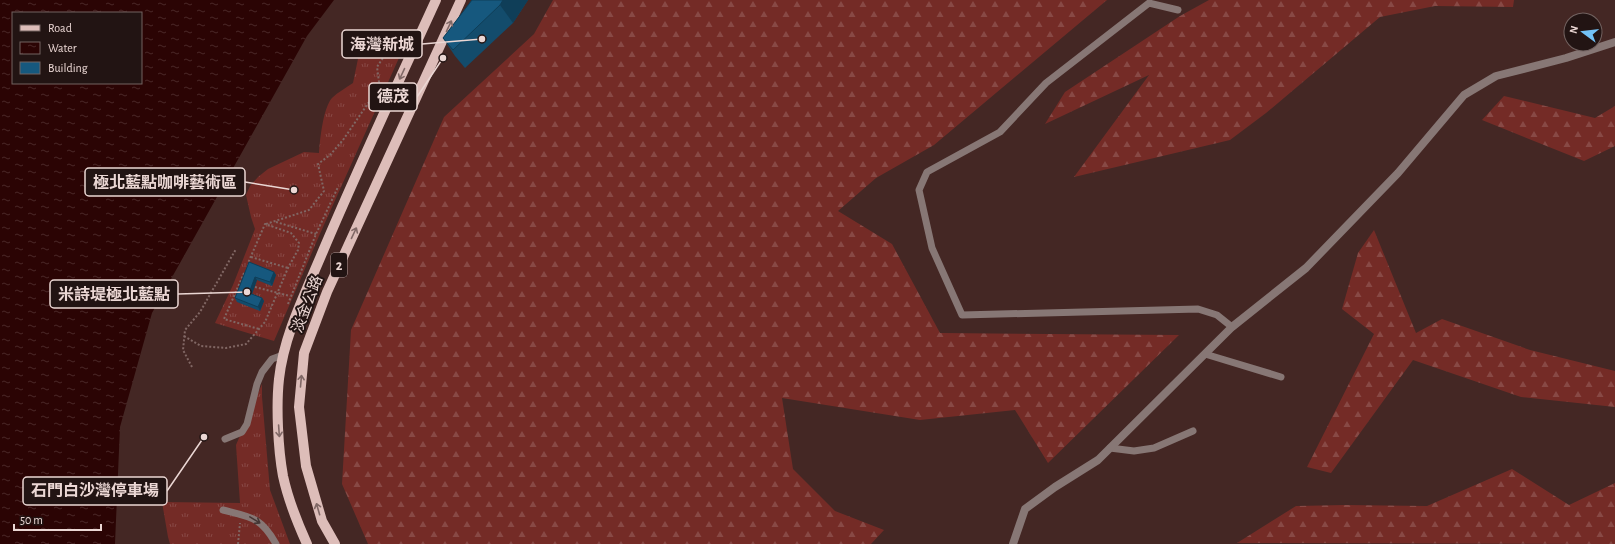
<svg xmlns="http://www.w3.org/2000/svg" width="1615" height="544" font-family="'Alegreya Sans','Noto Sans TC',sans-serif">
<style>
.grass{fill:url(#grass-tufts)}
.forest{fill:url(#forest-firs)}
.water{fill:url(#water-ripples);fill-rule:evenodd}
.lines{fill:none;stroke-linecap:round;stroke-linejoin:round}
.path{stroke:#816764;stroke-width:2;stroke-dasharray:2 2;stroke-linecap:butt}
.service{stroke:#877775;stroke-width:7}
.minor{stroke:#877775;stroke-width:8}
.primary{stroke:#ddbdb9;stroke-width:10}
.wall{fill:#134c6c}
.shaded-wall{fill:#0f3e58}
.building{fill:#16587e;stroke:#0f3e58}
.oneway{stroke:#806866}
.oneway2{stroke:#453735}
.labels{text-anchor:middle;stroke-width:4;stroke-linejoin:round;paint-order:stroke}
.shield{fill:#221413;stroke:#af9c9a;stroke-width:1}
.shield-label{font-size:14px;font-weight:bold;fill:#ebd7d4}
.street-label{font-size:15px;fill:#ebd7d4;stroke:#221413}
.leader{fill:none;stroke:#ebd7d4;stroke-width:1.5}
.callout-dot{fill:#ebd7d4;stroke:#221413;stroke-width:1.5}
.callout{fill:#221413;stroke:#ebd7d4;stroke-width:1.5}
.callout-label{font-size:16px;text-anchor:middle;font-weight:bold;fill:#ebd7d4}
</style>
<defs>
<pattern id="grass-tufts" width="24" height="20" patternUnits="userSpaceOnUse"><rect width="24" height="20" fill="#742b26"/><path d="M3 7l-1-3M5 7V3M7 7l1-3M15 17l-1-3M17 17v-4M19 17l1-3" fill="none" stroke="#884945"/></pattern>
<pattern id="forest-firs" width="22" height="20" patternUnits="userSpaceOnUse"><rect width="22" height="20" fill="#742b26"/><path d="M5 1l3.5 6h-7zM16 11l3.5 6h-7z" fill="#884945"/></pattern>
<pattern id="water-ripples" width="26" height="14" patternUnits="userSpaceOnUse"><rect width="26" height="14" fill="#2b0404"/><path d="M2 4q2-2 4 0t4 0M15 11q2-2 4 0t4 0" fill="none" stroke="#4a2828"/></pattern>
</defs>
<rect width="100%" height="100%" fill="#442724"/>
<!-- grass -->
<g class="grass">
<path d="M395,38L407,40L319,236L274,341L215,323L233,285L255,229L251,217L246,195L250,186L258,177L268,169L304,152L319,153C320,140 323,108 332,98C338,92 346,88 353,83L359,54Z"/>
<path d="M262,384V397L270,490L290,544H170L168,537L162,502L240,503L236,445Z"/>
</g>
<!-- forest -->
<g class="forest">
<path d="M553,0H1107L934,145L876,178L838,211L892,244L940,333L1179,335L1048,463L1015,410L920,420L782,398L793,469L835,511L884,530L871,544H368L342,484L351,330L444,117L534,34Z"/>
<path d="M1209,0H1514L1513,7L1435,6L1380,17L1266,113L1230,140L1074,177L1149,75L1045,124L1065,92L1180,16Z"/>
<path d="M1504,96L1595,118L1615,106V146L1584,161L1482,120Z"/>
<path d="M1374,230L1416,333L1442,319L1530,350L1615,371V407L1521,397L1413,360L1331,473L1307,467L1374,334L1342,309L1358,253Z"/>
<path d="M1512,469L1569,505L1615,483V544L1237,543L1296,506L1345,505L1427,506Z"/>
</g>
<!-- water -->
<path class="water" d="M0,0H334L307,36L152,313L120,427L115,544H0ZM13,13H141V83H13Z"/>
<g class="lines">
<!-- path -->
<g class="path">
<path d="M276,222L316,234"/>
<path d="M266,224L309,210L324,191L318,164L330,155L343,140L369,102L379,82L377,67L390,47L409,33"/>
<path d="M251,257L288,268"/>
<path d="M244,273L224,319L259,329"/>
<path d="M255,287L290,296"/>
<path d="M288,304L316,234L338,187"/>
<path d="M184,336L201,346L226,348L246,344L265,322L288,268L298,250L299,243L291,233L265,224L248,263"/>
<path d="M192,367L183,350L185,330L200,312L236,249"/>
<path d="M238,544L240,523"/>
</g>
<!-- service -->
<g class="service">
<path d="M1178,10L1149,3L1046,83L1000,132L927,172L919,190L932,248L962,315L1198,309L1217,315L1232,327"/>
<path d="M1205,354L1281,377"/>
<path d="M225,439L242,432L247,424L257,384L262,372L272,359L283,355"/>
<path d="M1110,448L1134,451L1154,448L1193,431"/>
<path d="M223,510C251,517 261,517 276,544"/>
</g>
<!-- minor -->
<path class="minor" d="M1013,544L1025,509L1055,487L1098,460L1232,327L1306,268L1398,173L1464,95L1496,76L1566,58L1615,42"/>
<!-- primary -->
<g class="primary">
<path d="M307,544C297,522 288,499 283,476C278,449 276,406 279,379C284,334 306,292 323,251C359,166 398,83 436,0"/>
<path d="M335,544L322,521L306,466L299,407L304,353L327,292L461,0"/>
</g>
</g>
<!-- wall -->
<g class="wall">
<path d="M472,0H528L513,23L465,68L455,56L443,38Z"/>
<path d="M249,262L274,272L276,275L272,286L257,280L252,294L262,298L264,301L260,311L237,302L235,298Z"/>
</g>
<!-- shaded-wall -->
<g class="shaded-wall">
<path d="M503,0H528L513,23L500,5Z"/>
<path d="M274,272L276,275L272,286L270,282Z"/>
<path d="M255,277L257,280L251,297L249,293Z"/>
<path d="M262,298L264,301L260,311L258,307Z"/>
</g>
<!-- building -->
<g class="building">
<path d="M472,0H503L500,5L453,50L443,38Z"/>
<path d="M249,262L274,272L270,282L255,277L249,293L262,298L258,307L235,298Z"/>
</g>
<!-- one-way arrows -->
<defs><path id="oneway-shaft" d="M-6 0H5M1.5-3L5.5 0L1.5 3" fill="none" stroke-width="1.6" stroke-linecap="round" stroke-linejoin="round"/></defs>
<g class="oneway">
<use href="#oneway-shaft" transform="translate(449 26) rotate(-65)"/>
<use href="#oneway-shaft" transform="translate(402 74) rotate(115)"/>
<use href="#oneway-shaft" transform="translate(354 233) rotate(-65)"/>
<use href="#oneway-shaft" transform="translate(301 381) rotate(-85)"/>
<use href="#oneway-shaft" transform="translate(279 431) rotate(86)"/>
<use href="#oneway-shaft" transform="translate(318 509) rotate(-106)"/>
</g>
<use class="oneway2" href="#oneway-shaft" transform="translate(255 520) rotate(31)"/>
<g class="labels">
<!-- shield labels -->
<rect class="shield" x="331" y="253" width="16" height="24" rx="3"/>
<g class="shield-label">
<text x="339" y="270">2</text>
</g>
<!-- street labels -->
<g class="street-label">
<text transform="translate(307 304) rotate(-69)" y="5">淡金公路</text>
</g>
</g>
<!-- callouts -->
<path class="leader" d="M482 39L422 44M443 58L417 97M294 190L245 182M247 292L178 294M204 437L167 491"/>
<g class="callout-dot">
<circle cx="482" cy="39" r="4"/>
<circle cx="443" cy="58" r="4"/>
<circle cx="294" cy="190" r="4"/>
<circle cx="247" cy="292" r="4"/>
<circle cx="204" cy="437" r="4"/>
</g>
<g class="callout">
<rect x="342" y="30" width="80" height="28" rx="4"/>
<rect x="369" y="83" width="48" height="28" rx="4"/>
<rect x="85" y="168" width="160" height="28" rx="4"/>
<rect x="50" y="280" width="128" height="28" rx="4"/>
<rect x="23" y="477" width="144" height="28" rx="4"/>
</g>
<g class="callout-label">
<text x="382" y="50">海灣新城</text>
<text x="393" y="102">德茂</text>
<text x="165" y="188">極北藍點咖啡藝術區</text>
<text x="114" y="300">米詩堤極北藍點</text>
<text x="95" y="496">石門白沙灣停車場</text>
</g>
<!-- legend -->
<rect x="12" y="12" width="130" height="72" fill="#221413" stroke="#726260"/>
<rect x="20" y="25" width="20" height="6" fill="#ddbdb9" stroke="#726260"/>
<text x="48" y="32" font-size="12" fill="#ebd7d4">Road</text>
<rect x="20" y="42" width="20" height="12" fill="url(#water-ripples)" stroke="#726260"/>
<text x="48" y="52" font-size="12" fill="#ebd7d4">Water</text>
<rect x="20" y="62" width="20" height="12" fill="#16587e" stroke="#726260"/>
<text x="48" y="72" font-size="12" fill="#ebd7d4">Building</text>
<!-- north arrow -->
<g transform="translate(1583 32) rotate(285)"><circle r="19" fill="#221413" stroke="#726260"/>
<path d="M0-3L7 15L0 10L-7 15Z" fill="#72c1f5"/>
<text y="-6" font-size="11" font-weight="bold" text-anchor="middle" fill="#ebd7d4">N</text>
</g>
<!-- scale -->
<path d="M14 524v6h87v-6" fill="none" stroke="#ebd7d4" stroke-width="2"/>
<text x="20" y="524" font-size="12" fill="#ebd7d4" stroke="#221413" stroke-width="3" paint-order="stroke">50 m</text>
</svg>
